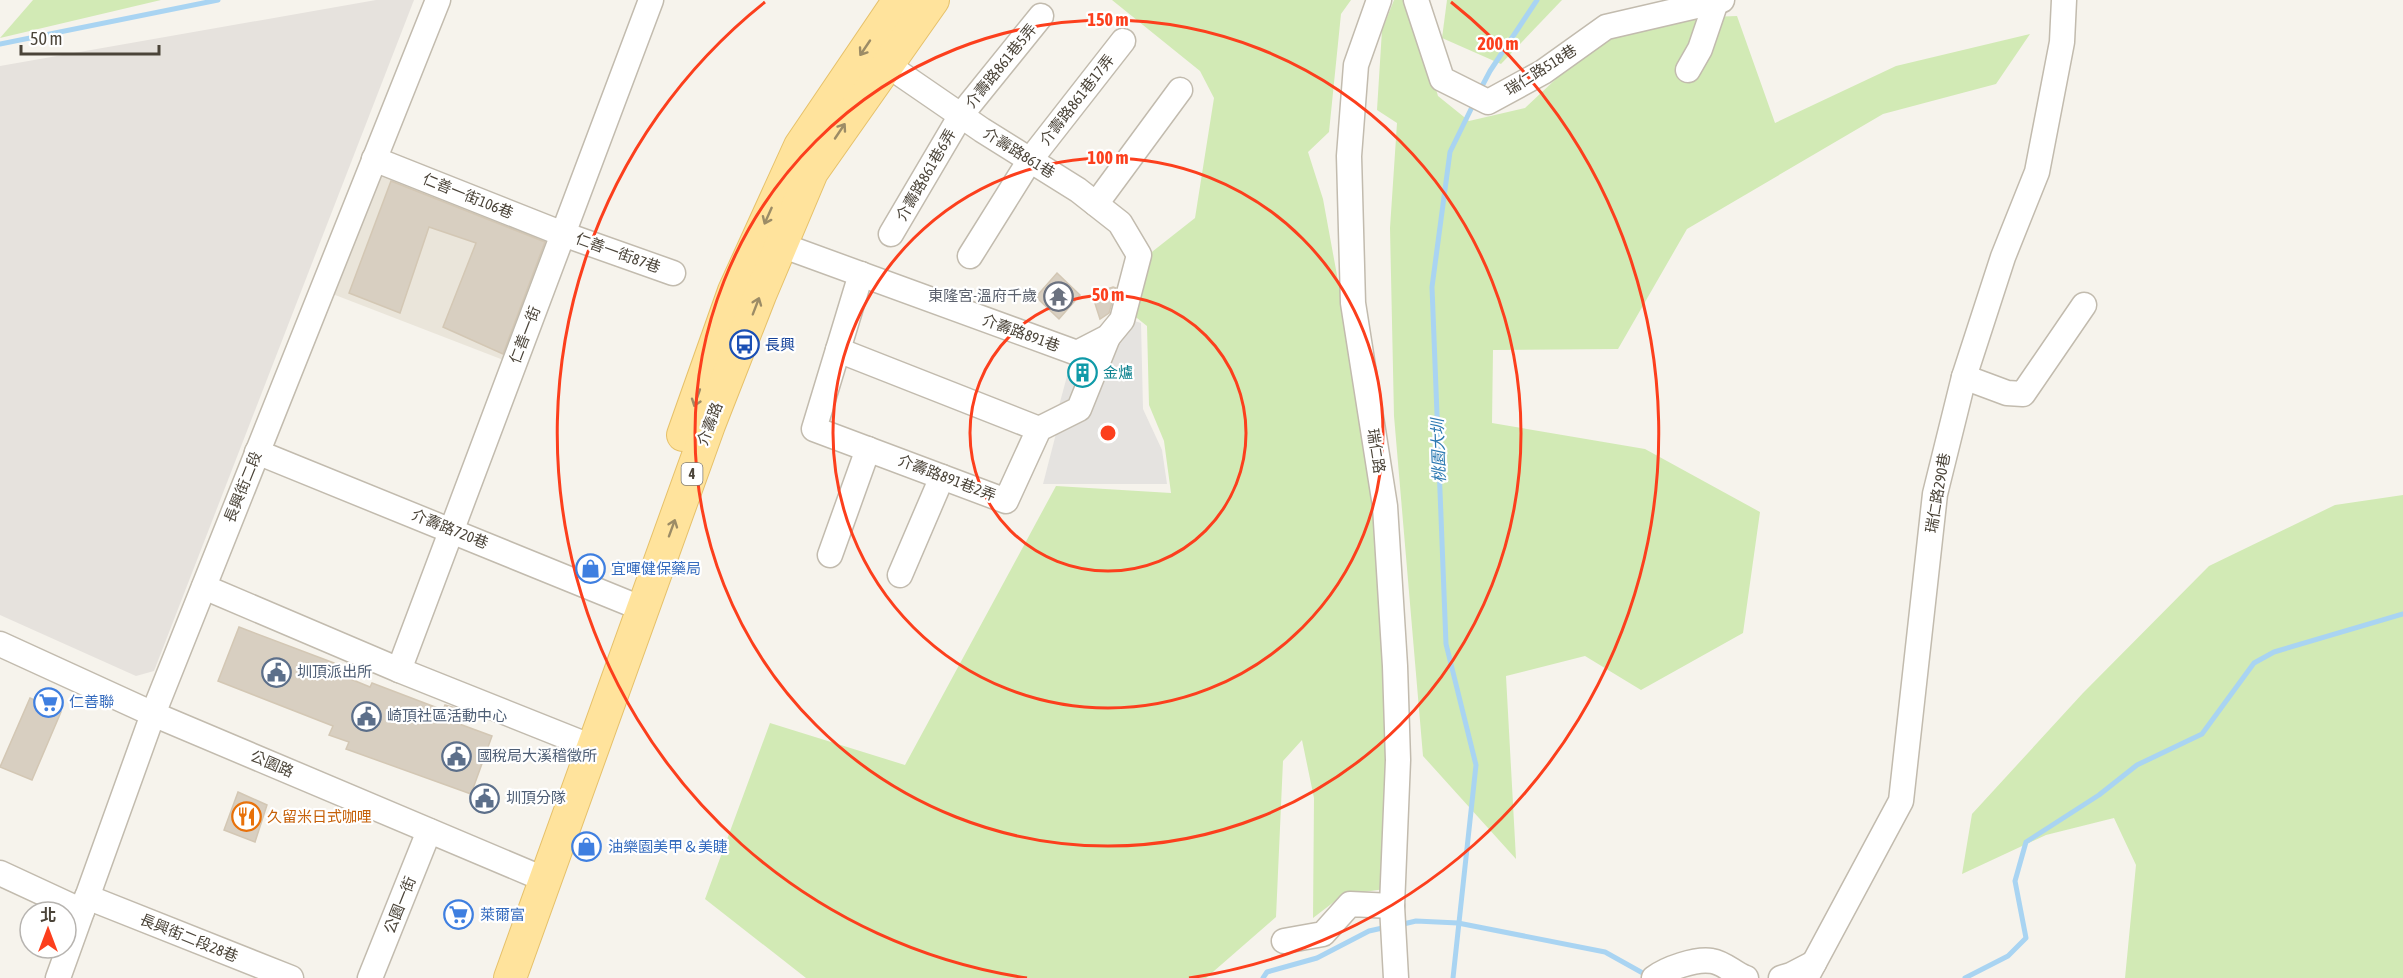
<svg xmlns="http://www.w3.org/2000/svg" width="2403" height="978" font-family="'Asap Condensed','Noto Sans TC',sans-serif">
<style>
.residential{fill:#eae5da}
.industrial{fill:#e6e2dd}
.green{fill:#d2eab5}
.parking{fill:#e5e3e0}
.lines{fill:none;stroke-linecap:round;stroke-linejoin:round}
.stream{stroke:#a9d4f2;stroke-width:5}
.building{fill:#d8cfc1;stroke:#d3c7b4;stroke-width:1.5}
.minor-casing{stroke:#c2bbae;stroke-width:27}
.major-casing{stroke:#e6c16a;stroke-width:34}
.minor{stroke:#fff;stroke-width:24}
.major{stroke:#ffe39c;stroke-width:32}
.oneway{stroke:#9c8c66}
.ring{fill:none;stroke:#fc3f1d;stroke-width:3}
.labels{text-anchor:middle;stroke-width:4.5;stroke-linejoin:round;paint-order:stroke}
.shield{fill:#fff;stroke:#817c74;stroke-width:1.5}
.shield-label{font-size:14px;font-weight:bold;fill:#4b4439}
.street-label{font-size:15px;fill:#4b4439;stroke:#fff}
.worship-label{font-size:15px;fill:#5b616d;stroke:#fff;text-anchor:end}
.transit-label{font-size:15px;fill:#164399;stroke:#fff;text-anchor:start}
.culture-label{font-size:15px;fill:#0d838f;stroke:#fff;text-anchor:start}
.shop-label{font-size:15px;fill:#366cbe;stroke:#fff;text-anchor:start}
.service-label{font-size:15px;fill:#4e5e75;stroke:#fff;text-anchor:start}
.food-label{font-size:15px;fill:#c56008;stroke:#fff;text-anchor:start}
.water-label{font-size:16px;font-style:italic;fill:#2e7ab2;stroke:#fff}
.centre{fill:#fc3f1d;stroke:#fff;stroke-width:3}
.ring-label{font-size:18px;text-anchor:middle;font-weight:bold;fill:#fc3f1d;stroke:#fff;stroke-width:4.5;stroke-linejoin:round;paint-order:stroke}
</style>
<rect width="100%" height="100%" fill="#f6f3ec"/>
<!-- residential -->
<path class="residential" d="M378,169L552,238L506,361L330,293Z"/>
<!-- industrial -->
<path class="industrial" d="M376,0H414L154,671L136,676L0,615V66Z"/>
<!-- green -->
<g class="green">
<path d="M33,0H161L0,38Z"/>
<path d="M1112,0H1351L1341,14L1329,132L1308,152L1323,199L1352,357L1383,573L1386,776L1385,889L1343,895L1313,918L1314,798L1302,740L1283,761L1276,917L1206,978H806L705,899L770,723L905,765L1056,486L1171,493L1164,441L1149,405L1147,326L1132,314L1148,255L1195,218L1214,98L1200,71Z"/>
<path d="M1394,0H1410L1438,96L1469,121L1525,108L1591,46L1658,19L1737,16L1775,123L1896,66L2030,34L1996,84L1883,114L1687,229L1618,349L1493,350L1492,423L1645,449L1760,512L1743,633L1641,690L1585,656L1506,676L1516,859L1423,756L1394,416L1390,228L1397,123L1377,110L1382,30Z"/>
<path d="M1447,0H1562L1501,64L1442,38Z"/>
<path d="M2403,495V978H2125L2136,865L2114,818L2046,835L1962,874L1972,814L2083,693L2209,566L2335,505Z"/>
</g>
<!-- parking -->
<path class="parking" d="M1125,318L1141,323L1143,409L1162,450L1167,484H1043L1059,422L1056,417L1077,339H1110Z"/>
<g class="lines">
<!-- stream -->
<g class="stream">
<path d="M0,44L218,0"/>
<path d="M1480,90L1490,71L1537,0"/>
<path d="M1399,925L1416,921L1458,923L1605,952L1648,976"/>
<path d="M1263,978L1267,972L1317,958L1369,931L1387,927"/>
<path d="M1453,978L1476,765L1446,644L1432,287L1450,152L1475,101"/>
<path d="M1965,978L2008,956L2026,938L2015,881L2026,842L2099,795L2137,765L2202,734L2254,663L2274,652L2403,614"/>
</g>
</g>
<!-- building -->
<g class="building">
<path d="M391,181L545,242L503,354L443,327L476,243L429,227L400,313L349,293Z"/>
<path d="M1057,273L1080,295L1059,319L1036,297Z"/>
<path d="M1113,287L1116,288L1109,313L1100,319L1092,294Z"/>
<path d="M239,627L334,663L331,671L370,687L372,683L443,710L445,705L459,709L454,722L492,736L471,794L346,749L349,742L329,735L333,726L218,681Z"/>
<path d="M30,698L61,712L32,780L0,767Z"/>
<path d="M238,792L267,805L255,842L224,830Z"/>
</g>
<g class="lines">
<defs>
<g id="minor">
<path d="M1379,0L1356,65L1349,156L1353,303L1385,506L1395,666L1398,760L1392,906L1396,978"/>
<path d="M1416,0L1442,79L1488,102L1543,72L1606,27L1722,0"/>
<path d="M1688,70L1700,49L1716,2"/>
<path d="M374,159L563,234L673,273"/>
<path d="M1096,204L1180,90"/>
<path d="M891,234L961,115L1041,16"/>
<path d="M781,245L1077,353L1108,337L1122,320L1139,255L1120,223L1078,190L982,130L886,64"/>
<path d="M970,256L1030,160L1123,41"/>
<path d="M861,274L814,429L1006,501L1039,429L1079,409L1108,337"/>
<path d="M838,350L1039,429"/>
<path d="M1964,377L2007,393L2023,394L2084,305"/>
<path d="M257,452L643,609"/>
<path d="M830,555L868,449"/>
<path d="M900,575L942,477"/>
<path d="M204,587L399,670L592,747"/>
<path d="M0,644L153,714L546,880"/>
<path d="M399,670L651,0"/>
<path d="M0,873L82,911"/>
<path d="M87,897L291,978"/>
<path d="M1284,941L1323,934L1350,904L1392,906"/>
<path d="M58,978L153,714L438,0"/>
<path d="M370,978L429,831"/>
<path d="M1654,978C1666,969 1696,958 1712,961C1725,963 1734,974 1746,978"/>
<path d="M1781,978L1791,975L1814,963"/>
<path d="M1806,978L1901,801L1935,494L1964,377L2003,257L2037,172L2062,42L2064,0"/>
</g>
<g id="major">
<path d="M683,435L734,291L800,146L899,0"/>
<path d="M510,978L709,425L760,295L812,172L933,0"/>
</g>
</defs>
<!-- minor casing -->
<use href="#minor" class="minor-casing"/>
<!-- major casing -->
<use href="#major" class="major-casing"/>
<!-- minor -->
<use href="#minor" class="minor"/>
<!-- major -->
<use href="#major" class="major"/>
</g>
<!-- one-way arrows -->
<defs><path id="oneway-shaft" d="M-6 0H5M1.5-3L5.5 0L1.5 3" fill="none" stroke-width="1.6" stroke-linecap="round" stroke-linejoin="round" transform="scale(1.5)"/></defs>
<g class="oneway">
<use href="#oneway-shaft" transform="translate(865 48) rotate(124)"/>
<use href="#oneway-shaft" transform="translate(840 131) rotate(-56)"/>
<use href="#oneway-shaft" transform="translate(768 216) rotate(114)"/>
<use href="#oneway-shaft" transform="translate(756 306) rotate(-69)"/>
<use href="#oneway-shaft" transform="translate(697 398) rotate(109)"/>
<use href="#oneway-shaft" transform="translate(672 528) rotate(-70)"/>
</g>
<!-- distance rings -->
<g class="ring">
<circle cx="1108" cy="433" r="138"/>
<circle cx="1108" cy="433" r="275"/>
<circle cx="1108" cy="433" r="413"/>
<path d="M1027 978A551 551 0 0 1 765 2M1451 2A551 551 0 0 1 1189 978"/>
</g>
<!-- icons -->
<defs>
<symbol id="temple-ring" viewBox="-11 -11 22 22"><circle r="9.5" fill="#fff" stroke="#6b7280" stroke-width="1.5"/><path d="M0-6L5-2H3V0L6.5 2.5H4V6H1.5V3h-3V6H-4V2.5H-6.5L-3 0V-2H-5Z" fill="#6b7280"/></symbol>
<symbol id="bus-ring" viewBox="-11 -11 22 22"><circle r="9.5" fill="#fff" stroke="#1a4fb4" stroke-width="1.5"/><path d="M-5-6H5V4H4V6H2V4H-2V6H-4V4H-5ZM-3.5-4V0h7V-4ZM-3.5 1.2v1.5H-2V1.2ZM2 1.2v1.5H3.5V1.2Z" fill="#1a4fb4"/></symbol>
<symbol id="building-ring" viewBox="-11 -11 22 22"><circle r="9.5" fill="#fff" stroke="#0f9aa8" stroke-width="1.5"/><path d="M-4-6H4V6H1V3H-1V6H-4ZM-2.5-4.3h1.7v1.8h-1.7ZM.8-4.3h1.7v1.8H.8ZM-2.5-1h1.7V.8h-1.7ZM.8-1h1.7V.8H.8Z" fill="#0f9aa8"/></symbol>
<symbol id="shop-ring" viewBox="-11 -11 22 22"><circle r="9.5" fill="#fff" stroke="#3f7fe0" stroke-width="1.5"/><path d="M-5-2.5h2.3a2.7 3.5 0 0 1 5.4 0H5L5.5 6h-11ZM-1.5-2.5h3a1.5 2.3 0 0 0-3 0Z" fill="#3f7fe0"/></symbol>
<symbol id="civic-ring" viewBox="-11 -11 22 22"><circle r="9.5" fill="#fff" stroke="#5c6f8a" stroke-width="1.5"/><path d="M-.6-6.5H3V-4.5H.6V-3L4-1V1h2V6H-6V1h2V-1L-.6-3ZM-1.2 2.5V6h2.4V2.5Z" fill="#5c6f8a"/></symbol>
<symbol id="supermarket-ring" viewBox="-11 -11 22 22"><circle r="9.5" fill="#fff" stroke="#3f7fe0" stroke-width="1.5"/><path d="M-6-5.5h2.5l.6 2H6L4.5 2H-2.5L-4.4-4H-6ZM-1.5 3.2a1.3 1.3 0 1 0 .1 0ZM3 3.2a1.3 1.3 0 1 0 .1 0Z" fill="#3f7fe0"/></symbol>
<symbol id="restaurant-ring" viewBox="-11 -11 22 22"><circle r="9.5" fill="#fff" stroke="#e8710a" stroke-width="1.5"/><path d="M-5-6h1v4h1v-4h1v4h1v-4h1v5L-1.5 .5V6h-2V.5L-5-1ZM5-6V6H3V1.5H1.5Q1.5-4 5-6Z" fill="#e8710a"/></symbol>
</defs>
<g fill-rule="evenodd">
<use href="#temple-ring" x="1042" y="280" width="33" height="33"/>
<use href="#bus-ring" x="728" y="328" width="33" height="33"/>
<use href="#building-ring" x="1066" y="356" width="33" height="33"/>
<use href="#shop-ring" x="574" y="552" width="33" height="33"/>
<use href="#civic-ring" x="260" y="656" width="33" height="33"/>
<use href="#supermarket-ring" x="32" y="686" width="33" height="33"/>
<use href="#civic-ring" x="350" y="700" width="33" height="33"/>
<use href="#civic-ring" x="440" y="740" width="33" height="33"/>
<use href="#civic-ring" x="468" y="782" width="33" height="33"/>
<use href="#restaurant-ring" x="230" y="800" width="33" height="33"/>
<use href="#shop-ring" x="570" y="830" width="33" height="33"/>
<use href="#supermarket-ring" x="442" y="898" width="33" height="33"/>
</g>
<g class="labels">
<!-- shield labels -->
<rect class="shield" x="681.5" y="463" width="21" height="22" rx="4.5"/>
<g class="shield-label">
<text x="692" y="479">4</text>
</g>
<!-- street labels -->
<g class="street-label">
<text transform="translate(1001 66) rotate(-51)" y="5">介壽路861巷5弄</text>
<text transform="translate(1541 70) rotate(-32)" y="5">瑞仁路518巷</text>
<text transform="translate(1077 100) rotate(-52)" y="5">介壽路861巷17弄</text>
<text transform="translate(1019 153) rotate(32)" y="5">介壽路861巷</text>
<text transform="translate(926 175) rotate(-60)" y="5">介壽路861巷6弄</text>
<text transform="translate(468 196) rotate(22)" y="5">仁善一街106巷</text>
<text transform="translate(618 253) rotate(20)" y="5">仁善一街87巷</text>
<text transform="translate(1021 333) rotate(20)" y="5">介壽路891巷</text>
<text transform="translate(525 335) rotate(-69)" y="5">仁善一街</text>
<text transform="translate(710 424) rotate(-69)" y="5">介壽路</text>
<text transform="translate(1376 451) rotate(81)" y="5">瑞仁路</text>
<text transform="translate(947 478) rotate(21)" y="5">介壽路891巷2弄</text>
<text transform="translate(243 487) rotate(-68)" y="5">長興街二段</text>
<text transform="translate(1938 493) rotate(-80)" y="5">瑞仁路290巷</text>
<text transform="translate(450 529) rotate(22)" y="5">介壽路720巷</text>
<text transform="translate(272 764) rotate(23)" y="5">公園路</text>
<text transform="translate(400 905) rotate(-68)" y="5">公園一街</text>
<text transform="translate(189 938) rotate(22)" y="5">長興街二段28巷</text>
</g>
<!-- worship labels -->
<g class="worship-label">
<text x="1037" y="301">東隆宮-溫府千歲</text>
</g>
<!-- transit labels -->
<g class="transit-label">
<text x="765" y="350">長興</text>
</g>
<!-- culture labels -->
<g class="culture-label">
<text x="1103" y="378">金爐</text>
</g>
<!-- shop labels -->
<g class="shop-label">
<text x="611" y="574">宜暉健保藥局</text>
<text x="69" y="707">仁善聯</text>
<text x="608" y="852">油樂園美甲＆美睫</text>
<text x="480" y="920">萊爾富</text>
</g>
<!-- service labels -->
<g class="service-label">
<text x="297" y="677">圳頂派出所</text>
<text x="387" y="721">崎頂社區活動中心</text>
<text x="477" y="761">國稅局大溪稽徵所</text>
<text x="506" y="803">圳頂分隊</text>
</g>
<!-- food labels -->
<g class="food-label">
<text x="267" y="822">久留米日式咖哩</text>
</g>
<!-- water labels -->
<g class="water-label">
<text transform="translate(1438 451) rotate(-92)" y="6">桃園大圳</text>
</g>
</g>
<circle cx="1108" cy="433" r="9" class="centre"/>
<g class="ring-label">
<text x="1108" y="26">150 m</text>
<text x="1498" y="50">200 m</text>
<text x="1108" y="164">100 m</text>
<text x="1108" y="301">50 m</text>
</g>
<!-- north arrow -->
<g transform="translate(48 930)"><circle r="28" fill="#ffffff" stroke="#b7b4b0" stroke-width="1.5"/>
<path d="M0-4.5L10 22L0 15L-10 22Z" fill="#fc3f1d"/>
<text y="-9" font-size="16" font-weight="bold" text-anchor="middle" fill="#4b4439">北</text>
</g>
<!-- scale -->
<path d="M21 45v9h138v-9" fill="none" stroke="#4b4439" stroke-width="3"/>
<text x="30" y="45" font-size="18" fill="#4b4439" stroke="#ffffff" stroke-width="4.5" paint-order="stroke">50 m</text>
</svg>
